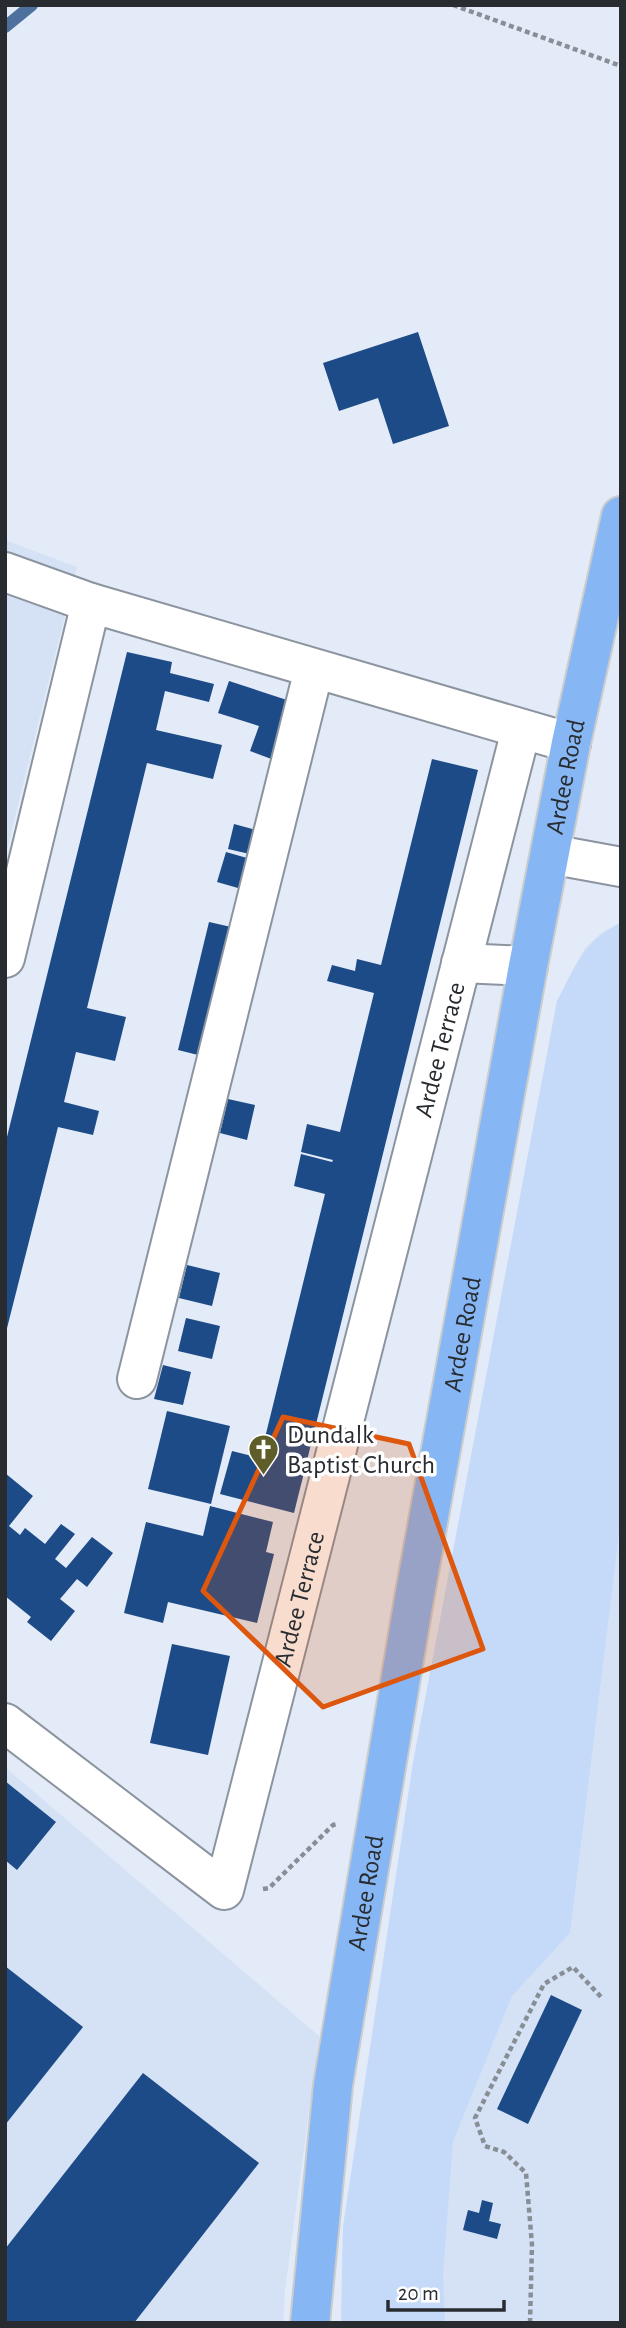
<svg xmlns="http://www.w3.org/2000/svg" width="626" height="2328" font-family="'Alegreya Sans',sans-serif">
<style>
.built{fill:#d5e2f5}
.green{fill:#c5daf8}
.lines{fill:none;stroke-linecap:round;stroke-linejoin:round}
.stream{stroke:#4d709f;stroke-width:12}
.building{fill:#1d4b87}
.minor-casing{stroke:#8b949f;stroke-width:42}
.major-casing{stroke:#cbcccd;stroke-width:42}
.path{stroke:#878e96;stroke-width:4.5;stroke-dasharray:5 3.5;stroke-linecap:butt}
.minor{stroke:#fff;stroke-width:38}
.major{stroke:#86b6f4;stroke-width:38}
.marked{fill:#de570e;fill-opacity:0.2;stroke:#de570e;stroke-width:5;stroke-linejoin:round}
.labels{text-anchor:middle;stroke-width:7;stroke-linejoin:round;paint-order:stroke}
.street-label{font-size:26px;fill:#282c30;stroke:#fff}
.poi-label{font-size:26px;fill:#282c30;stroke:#fff;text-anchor:start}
</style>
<rect width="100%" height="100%" fill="#e2ebf7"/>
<!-- built -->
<g class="built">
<path d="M5,540L77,567L5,857Z"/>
<path d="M621,920V2323H341L343,2227L413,1763L557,1001L585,948L601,933L620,923Z"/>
<path d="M5,1767L319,2036L285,2290L283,2323H5Z"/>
</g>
<!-- green -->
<path class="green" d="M620,923L621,1518L570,1933L512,1996L453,2142L443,2274L445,2323H341L343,2227L413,1763L557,1001C576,965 582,943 620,923Z"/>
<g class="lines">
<!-- stream -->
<path class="stream" d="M5,27L32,5"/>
</g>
<!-- building -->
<g class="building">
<path d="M418,332L449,426L393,444L378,398L339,411L323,363Z"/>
<path d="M127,652L172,662L170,673L214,684L209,702L165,691L156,730L222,745L213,779L147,763L87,1008L126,1017L115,1061L76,1052L64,1102L99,1111L93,1135L58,1127L5,1336V1145Z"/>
<path d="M229,681L293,702L274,760L250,751L259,726L218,713Z"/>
<path d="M432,759L478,770L294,1513L220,1494L232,1451L260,1458L325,1194L294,1186L301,1154L332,1162L333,1160L301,1152L307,1124L340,1132L374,993L327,981L332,965L355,971L357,959L381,965Z"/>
<path d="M234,824L260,831L254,855L228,849Z"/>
<path d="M226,852L254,860L245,890L217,882Z"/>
<path d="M209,922L240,929L210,1058L178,1050Z"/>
<path d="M228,1099L255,1105L247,1140L220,1133Z"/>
<path d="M187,1265L220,1273L212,1306L179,1298Z"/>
<path d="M186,1318L220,1326L212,1359L178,1351Z"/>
<path d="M163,1365L191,1372L183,1405L154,1399Z"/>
<path d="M167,1411L230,1426L211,1504L148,1489Z"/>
<path d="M5,1473L33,1496L9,1526L20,1535L25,1528L45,1544L61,1524L75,1534L55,1559L66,1568L92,1537L113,1553L87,1587L77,1579L60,1599L75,1611L51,1641L27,1622L31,1617L5,1596Z"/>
<path d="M210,1506L273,1522L266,1552L274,1554L257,1623L168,1602L163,1623L124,1613L146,1522L203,1536Z"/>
<path d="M172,1644L230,1656L208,1755L150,1743Z"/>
<path d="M5,1781L56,1822L17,1870L5,1860Z"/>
<path d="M5,1966L83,2027L5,2125Z"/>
<path d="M551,1995L582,2010L528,2124L497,2109Z"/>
<path d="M143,2073L259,2163L134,2323H5V2249Z"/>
<path d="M482,2200L493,2203L489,2221L501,2224L497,2239L463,2230L468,2210L479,2213Z"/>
</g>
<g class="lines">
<defs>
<g id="minor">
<path d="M5,572L91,603"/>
<path d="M550,854L621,867"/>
<path d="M5,958L91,603L571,743"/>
<path d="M461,963L528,966"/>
<path d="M137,1379L314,669"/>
<path id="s1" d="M5,1723L224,1890L521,730"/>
</g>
<g id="major">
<path id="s2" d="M310,2323L333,2085L414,1599L528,966L571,743L621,516"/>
</g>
</defs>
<!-- minor casing -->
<use href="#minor" class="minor-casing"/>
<!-- major casing -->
<use href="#major" class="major-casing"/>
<!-- path -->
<g class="path">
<path d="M453,5L621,66"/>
<path d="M263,1889L269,1888L333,1825L337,1824"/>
<path d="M530,2323L532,2245L526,2173L504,2152L485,2146L475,2118L544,1984L573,1967L602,1998"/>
</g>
<!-- minor -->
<use href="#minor" class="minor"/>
<!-- major -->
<use href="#major" class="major"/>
</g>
<!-- marked area -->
<path class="marked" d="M283,1417L409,1444L483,1649L323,1707L203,1591Z"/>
<!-- icons -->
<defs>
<symbol id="church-pin" viewBox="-11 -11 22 30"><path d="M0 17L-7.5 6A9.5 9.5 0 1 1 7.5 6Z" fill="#5f5d2a" stroke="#fff"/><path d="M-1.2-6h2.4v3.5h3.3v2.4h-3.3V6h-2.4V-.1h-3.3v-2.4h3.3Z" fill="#fff"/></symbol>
</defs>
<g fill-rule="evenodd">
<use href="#church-pin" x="246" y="1432" width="35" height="47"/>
</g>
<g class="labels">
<!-- street labels -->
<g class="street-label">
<text dy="9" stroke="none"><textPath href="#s2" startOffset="1568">Ardee Road</textPath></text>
<text dy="9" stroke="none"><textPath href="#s1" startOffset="1143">Ardee Terrace</textPath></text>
<text dy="9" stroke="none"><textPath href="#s2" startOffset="1001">Ardee Road</textPath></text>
<text dy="9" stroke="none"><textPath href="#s1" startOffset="576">Ardee Terrace</textPath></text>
<text dy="9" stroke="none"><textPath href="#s2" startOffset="434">Ardee Road</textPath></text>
</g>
<!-- poi labels -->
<g class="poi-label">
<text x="287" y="1443">Dundalk<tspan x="287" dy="30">Baptist Church</tspan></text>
</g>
</g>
<!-- border -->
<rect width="626" height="2328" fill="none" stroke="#282c30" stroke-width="14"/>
<!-- scale -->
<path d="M388 2300v10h116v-10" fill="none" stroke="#282c30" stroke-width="3.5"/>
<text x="398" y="2300" font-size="21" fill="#282c30" stroke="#ffffff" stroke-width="5" paint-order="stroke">20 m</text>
</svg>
